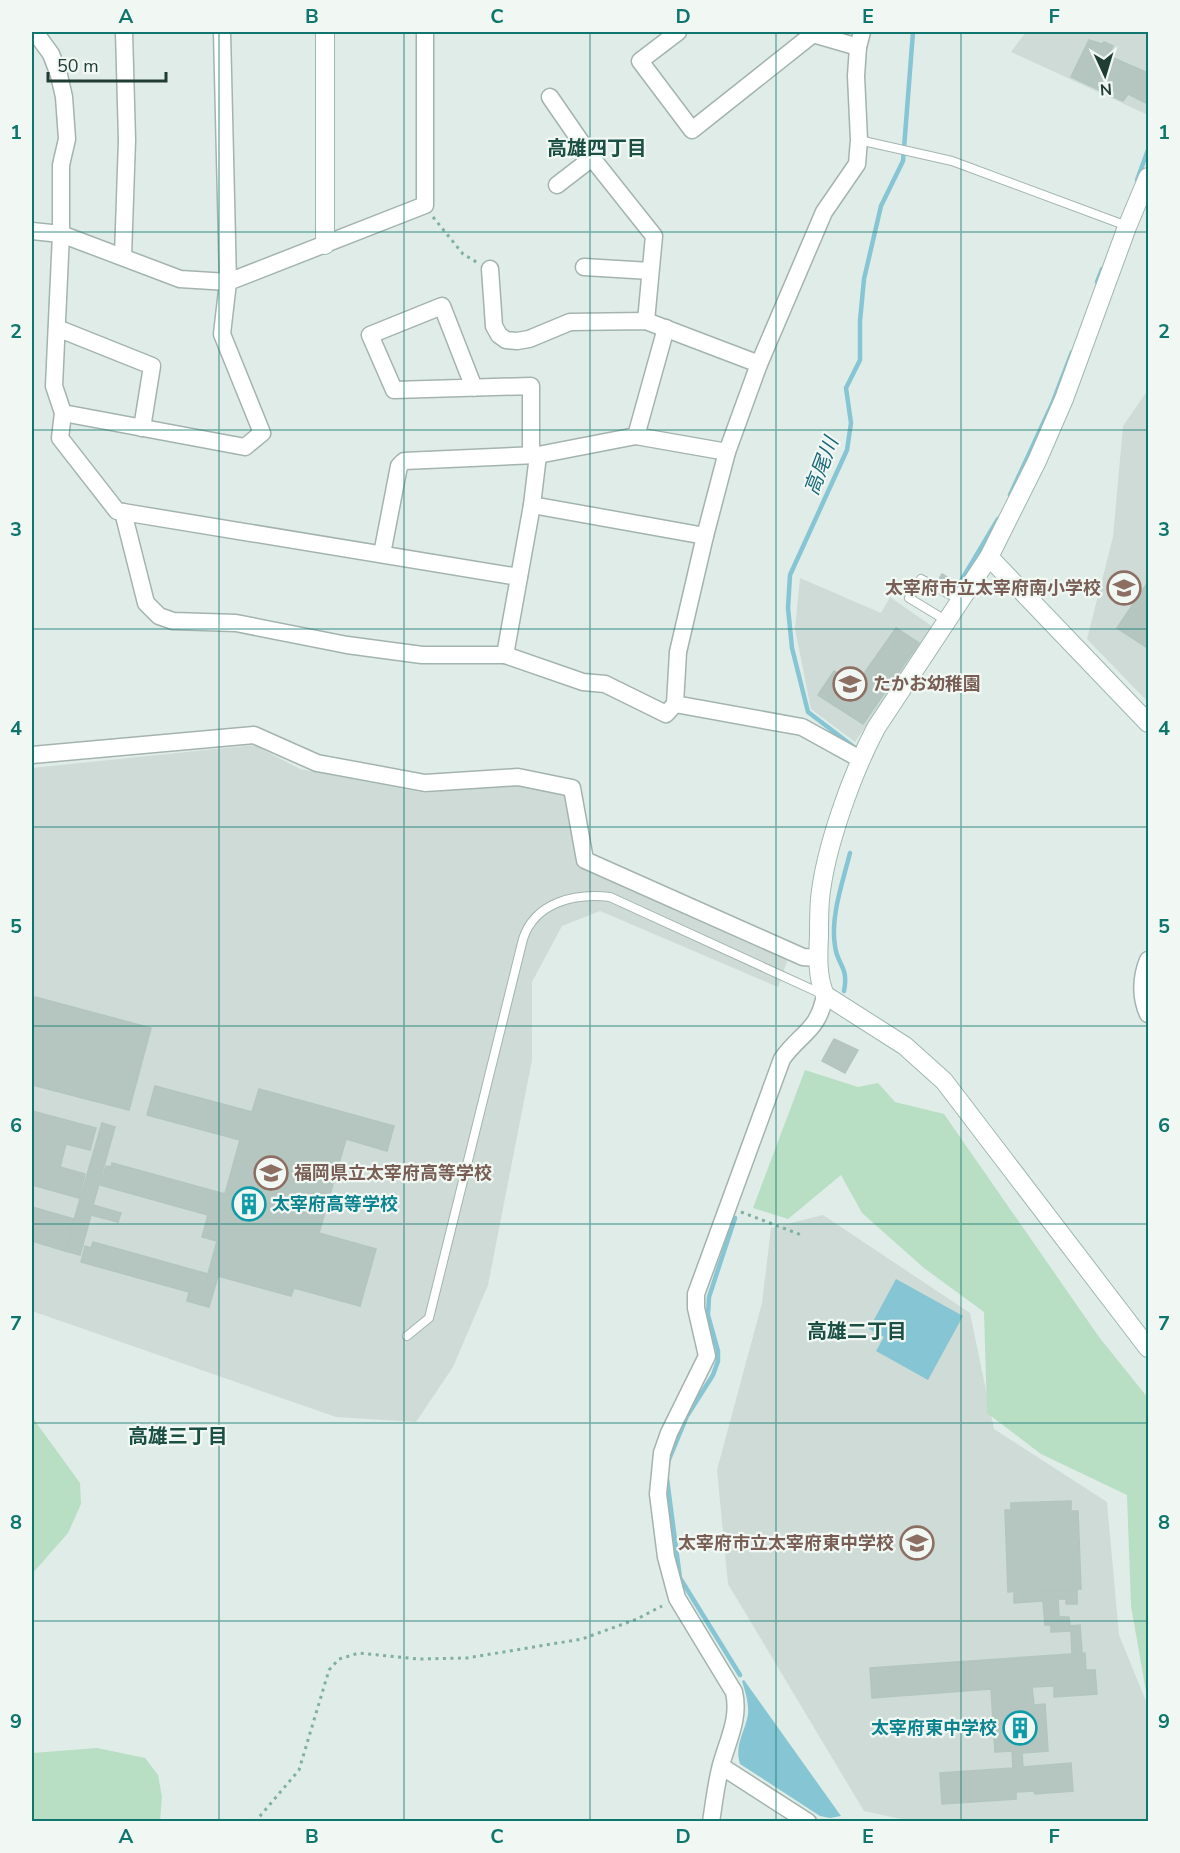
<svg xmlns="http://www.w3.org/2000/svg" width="1180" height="1853" font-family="'Nunito Sans','Noto Sans JP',sans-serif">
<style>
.built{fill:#cedbd6}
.green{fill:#b8dec3}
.water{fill:#86c5d3}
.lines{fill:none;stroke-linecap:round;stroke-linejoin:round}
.stream{stroke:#86c5d3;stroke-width:4.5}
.building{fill:#b5c6c0;stroke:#b2c5be;stroke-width:1.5}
.lane-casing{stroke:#a3b4ae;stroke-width:10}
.street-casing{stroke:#a3b4ae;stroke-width:19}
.secondary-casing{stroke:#9eb8af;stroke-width:20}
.path{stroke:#7fb0a2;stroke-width:3;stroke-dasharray:3 4.5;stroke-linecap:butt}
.lane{stroke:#fff;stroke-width:8}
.street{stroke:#fff;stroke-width:16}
.secondary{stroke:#fff;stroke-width:18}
.grid{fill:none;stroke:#0f766e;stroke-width:1.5;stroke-opacity:0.55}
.labels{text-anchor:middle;stroke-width:4.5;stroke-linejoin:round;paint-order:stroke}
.education-label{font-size:18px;font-weight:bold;fill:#785e54;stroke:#f1f8f4;text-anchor:end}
.culture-label{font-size:18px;font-weight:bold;fill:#0d838f;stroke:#f1f8f4;text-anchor:start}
.neighbourhood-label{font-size:20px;font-weight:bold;fill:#1c4f44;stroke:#f1f8f4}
.water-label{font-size:20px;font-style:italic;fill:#19687a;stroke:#f1f8f4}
.neatline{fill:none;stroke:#0f766e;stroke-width:2}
.grid-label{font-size:20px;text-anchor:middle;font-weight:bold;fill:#0f766e}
</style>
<rect width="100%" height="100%" fill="#e0ece7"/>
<!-- built -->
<g class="built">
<path d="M1026,32H1148V115L1011,52Z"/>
<path d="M1148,390V702L1087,639L1113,537L1123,426Z"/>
<path d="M800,578L881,613L890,597L933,627L855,742L811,709L795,629Z"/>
<path d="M254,745L300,769L425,793L509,782L566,793L578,867L788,959L778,987L600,911L562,926L532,982V1060L488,1285L453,1367L416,1422L336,1417L32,1311V768Z"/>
<path d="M823,1215L970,1313L994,1429L1107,1502L1119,1635L1148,1706V1821L915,1822L864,1811L728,1584L717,1470L762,1303L771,1228Z"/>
</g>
<!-- green -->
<g class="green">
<path d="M805,1070L858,1087L878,1083L895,1102L944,1114L1099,1337L1148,1398V1703L1131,1606L1127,1495L1041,1454L987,1413L984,1312L924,1268L862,1213L841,1175L788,1219L753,1208Z"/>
<path d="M32,1417L80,1483L81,1504L68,1533L32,1574Z"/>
<path d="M97,1748L145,1758L158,1775L162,1797L160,1821H32V1753Z"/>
</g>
<!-- water -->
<g class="water">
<path d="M896,1279L963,1316L928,1380L876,1351L884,1337L869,1329Z"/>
<path d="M744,1680L841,1816L830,1818L820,1816L740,1764C734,1744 745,1733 748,1714C749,1703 745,1691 742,1681Z"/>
</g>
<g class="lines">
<!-- stream -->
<g class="stream">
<path d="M1137,180L1148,150"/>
<path d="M1097,282L1102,269"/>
<path d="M1010,495L1052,404L1072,352"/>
<path d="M958,586L998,519"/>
<path d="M854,747L808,712L792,648L788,608L790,575L847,450L851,423L846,388L860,360V321L864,279L881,206L903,161L913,32"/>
<path d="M844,991C849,966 837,965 835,946C830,917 843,881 850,853"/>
<path d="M668,1462L687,1416L713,1375L718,1361V1351L708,1315L709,1297L735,1218"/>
<path d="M667,1479L680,1578L740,1675"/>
</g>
</g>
<!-- building -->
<g class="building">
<path d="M1089,40L1102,44L1104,42L1113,46L1109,56L1148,73V98L1146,103L1128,94L1123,101L1071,77Z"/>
<path d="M942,574L952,580L949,584L939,579Z"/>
<path d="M1148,582V644L1146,647L1117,628Z"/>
<path d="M896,628L919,643L863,724L818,695L834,671L856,685Z"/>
<path d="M35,997L151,1028L129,1110L32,1085V1009Z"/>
<path d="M834,1039L858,1050L845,1073L822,1061Z"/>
<path d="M155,1086L252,1112L259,1089L394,1126L387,1151L346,1139L319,1233L376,1249L360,1306L294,1288L291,1296L218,1276L209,1307L187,1301L189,1292L81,1262L85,1246L91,1248L93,1242L208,1274L217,1241L202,1237L208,1215L100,1185L106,1166L111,1167L112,1163L225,1194L240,1140L147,1115Z"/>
<path d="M32,1111L96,1128L90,1150L66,1144L60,1167L85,1174L79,1198L32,1185Z"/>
<path d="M102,1123L115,1127L93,1205L121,1213L118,1222L91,1215L80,1255L65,1251Z"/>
<path d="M32,1207L74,1219L65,1251L32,1241Z"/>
<path d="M1071,1501V1511H1078L1081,1589L1008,1592L1005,1510H1011V1503Z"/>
<path d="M1077,1590V1604H1066V1599H1058L1059,1617H1069L1070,1626L1080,1625L1082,1652L1072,1653L1071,1631L1051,1632V1625H1045L1043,1601L1014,1603V1593Z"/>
<path d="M1085,1653L1086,1670H1095L1097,1694L1054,1697V1686L1032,1687L1034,1705L1045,1704L1048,1751L1022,1753L1023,1767L1071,1763L1073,1791L1035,1794L1034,1791L1016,1792V1799L942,1804L940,1773L1013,1768L1012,1751L995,1752L991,1689L872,1698L870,1668Z"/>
</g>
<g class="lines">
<defs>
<g id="lane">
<path d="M859,140L952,161L1127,226"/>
<path d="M947,621L909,598L921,579L960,600"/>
<path d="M407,1336L429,1318L523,939C535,902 575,893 610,897L822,994"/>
</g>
<g id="street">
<path d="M35,32L51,54L59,75L64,97L67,139L61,165V234L54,386L63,413L60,438L117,511L519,577"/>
<path d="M678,32L640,61L692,130L813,34"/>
<path d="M811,32L813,34L858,47"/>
<path d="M550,97L592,158L654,236L646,321"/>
<path d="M557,185L592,158"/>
<path d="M32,231L61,234L180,279L228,282L425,205V32"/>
<path d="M123,256L127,140L124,32"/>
<path d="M584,267L650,271"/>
<path d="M490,269L494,326L499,335L506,340L517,341L529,339L570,322L646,321L759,364"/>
<path d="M57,328L152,366L142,428"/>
<path d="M474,388L442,306L370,335L394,390L531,386V455"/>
<path d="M63,413L245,447L262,433L222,334L228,282L222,32"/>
<path d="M636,436L666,328"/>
<path d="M532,505L705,536"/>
<path d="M123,512L146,603L159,616L173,621L236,623L347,645L422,655H505L532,505L538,455"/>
<path d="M382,554L399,466L404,461L538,455L636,436L727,452"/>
<path d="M505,655L583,682L605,684L666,714L675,704"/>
<path d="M32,755L254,735L317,763L425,783L518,777L572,788L585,860L803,957L818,958"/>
<path d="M860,759L802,727L675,704L678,652L705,536L727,452L759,364L824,212L857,164L859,140L856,76L858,47L862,32"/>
<path d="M1148,960C1141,977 1140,997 1148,1014"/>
<path d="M721,1766L808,1822"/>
<path d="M711,1822C714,1803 716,1784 721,1765C728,1740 740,1718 734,1692L677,1598L666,1557L658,1494L662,1453L669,1433L707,1356L696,1308V1294L782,1059C801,1032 818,1032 825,995"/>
</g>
<g id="secondary">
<path d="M1148,177L1127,227L1064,399L1037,461L989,557L876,728C852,774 825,848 820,899C819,911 819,924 819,936C818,956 817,977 825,995L905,1046L944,1081L1148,1348"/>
<path d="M325,245V32"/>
<path d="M989,557L1148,723"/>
</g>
</defs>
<!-- lane casing -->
<use href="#lane" class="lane-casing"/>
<!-- street casing -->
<use href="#street" class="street-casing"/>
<!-- secondary casing -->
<use href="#secondary" class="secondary-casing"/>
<!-- path -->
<g class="path">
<path d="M433,217L463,254L478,263"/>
<path d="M741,1212L804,1236"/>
<path d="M255,1822L299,1770L329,1670L339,1659L359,1653L418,1659L467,1658L582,1639L637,1619L662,1606"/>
</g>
<!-- lane -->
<use href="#lane" class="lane"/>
<!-- street -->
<use href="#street" class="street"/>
<!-- secondary -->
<use href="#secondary" class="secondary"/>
</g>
<!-- grid -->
<path class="grid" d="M219,32V1822M404,32V1822M590,32V1822M776,32V1822M961,32V1822M32,232H1148M32,430H1148M32,629H1148M32,827H1148M32,1026H1148M32,1224H1148M32,1423H1148M32,1621H1148"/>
<!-- icons -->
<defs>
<symbol id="school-ring" viewBox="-11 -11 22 22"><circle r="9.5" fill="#f1f8f4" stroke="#8d6e63" stroke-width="1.5"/><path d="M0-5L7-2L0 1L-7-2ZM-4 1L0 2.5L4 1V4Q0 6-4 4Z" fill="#8d6e63"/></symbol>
<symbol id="building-ring" viewBox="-11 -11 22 22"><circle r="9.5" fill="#f1f8f4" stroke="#0f9aa8" stroke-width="1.5"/><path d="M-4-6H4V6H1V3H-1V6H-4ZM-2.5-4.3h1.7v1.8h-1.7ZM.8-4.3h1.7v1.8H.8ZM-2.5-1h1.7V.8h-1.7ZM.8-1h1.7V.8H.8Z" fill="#0f9aa8"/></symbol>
</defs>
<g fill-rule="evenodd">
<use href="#school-ring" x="1105" y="569" width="38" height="38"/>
<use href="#school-ring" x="831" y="665" width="38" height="38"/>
<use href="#school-ring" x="252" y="1154" width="38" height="38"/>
<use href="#building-ring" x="230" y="1185" width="38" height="38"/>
<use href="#school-ring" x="898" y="1524" width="38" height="38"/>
<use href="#building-ring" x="1001" y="1709" width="38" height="38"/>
</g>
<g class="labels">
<!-- education labels -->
<g class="education-label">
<text x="1101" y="594">太宰府市立太宰府南小学校</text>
<text x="873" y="690" text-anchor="start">たかお幼稚園</text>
<text x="294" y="1179" text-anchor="start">福岡県立太宰府高等学校</text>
<text x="894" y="1549">太宰府市立太宰府東中学校</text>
</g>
<!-- culture labels -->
<g class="culture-label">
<text x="272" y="1210">太宰府高等学校</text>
<text x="997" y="1734" text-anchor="end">太宰府東中学校</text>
</g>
<!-- neighbourhood labels -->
<g class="neighbourhood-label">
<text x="597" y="155">高雄四丁目</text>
<text x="857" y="1338">高雄二丁目</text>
<text x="178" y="1443">高雄三丁目</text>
</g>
<!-- water labels -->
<g class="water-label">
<text transform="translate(821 466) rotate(-69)" y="7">高尾川</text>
</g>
</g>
<!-- border -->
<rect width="1180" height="1853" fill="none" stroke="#f1f8f4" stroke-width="66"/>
<!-- north arrow -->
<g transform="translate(1105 75) rotate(176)" stroke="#f1f8f4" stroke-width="4.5" paint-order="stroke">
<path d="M0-4.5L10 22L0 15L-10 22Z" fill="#203d35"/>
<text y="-9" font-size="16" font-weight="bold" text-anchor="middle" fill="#203d35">N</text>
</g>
<!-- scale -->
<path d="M48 72v9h118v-9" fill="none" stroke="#203d35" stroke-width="3"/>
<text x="57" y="72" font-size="18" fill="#203d35" stroke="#f1f8f4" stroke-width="4.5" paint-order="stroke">50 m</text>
<rect x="33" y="33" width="1114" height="1787" class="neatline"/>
<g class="grid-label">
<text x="126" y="23">A</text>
<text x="312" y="23">B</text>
<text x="497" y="23">C</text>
<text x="683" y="23">D</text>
<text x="868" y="23">E</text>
<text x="1054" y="23">F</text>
<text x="16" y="139">1</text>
<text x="1164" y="139">1</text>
<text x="16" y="338">2</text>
<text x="1164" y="338">2</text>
<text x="16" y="536">3</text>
<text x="1164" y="536">3</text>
<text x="16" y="735">4</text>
<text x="1164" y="735">4</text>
<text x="16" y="933">5</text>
<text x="1164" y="933">5</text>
<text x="16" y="1132">6</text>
<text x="1164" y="1132">6</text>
<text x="16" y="1330">7</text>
<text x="1164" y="1330">7</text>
<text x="16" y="1529">8</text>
<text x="1164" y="1529">8</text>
<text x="16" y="1728">9</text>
<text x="1164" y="1728">9</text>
<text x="126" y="1843">A</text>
<text x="312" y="1843">B</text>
<text x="497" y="1843">C</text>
<text x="683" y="1843">D</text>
<text x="868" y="1843">E</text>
<text x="1054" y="1843">F</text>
</g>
</svg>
